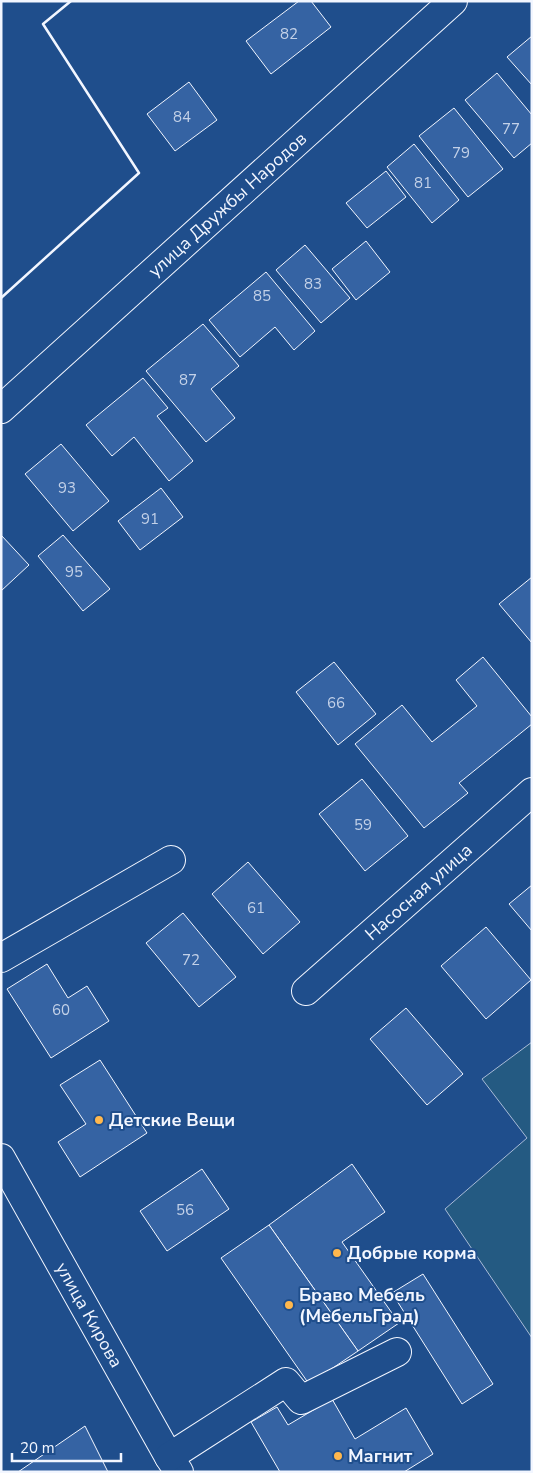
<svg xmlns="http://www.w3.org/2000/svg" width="533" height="1473" font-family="'Nunito Sans',sans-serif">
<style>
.green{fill:#245a82;stroke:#a8bbd7}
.building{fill:#3563a3;stroke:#f2f6ff}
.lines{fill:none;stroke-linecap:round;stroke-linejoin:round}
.minor-casing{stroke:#f2f6ff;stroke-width:30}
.minor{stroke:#1f4e8c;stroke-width:28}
.wall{stroke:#f2f6ff;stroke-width:2.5}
.poi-dot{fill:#ffb74d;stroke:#1f4e8c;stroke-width:2}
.labels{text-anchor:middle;stroke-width:4;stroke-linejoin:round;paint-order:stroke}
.number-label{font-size:15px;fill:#c3d1e8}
.street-label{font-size:18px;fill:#f2f6ff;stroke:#1f4e8c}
.poi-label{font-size:18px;font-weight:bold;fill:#f2f6ff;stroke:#1f4e8c;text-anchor:start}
</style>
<rect width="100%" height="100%" fill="#1f4e8c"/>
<!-- green -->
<path class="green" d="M532,1042V1338L445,1209L527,1138L482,1079Z"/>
<!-- building -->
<g class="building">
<path d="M299,1H311L331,27L271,74L246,41Z"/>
<path d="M532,36V85L507,57Z"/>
<path d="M497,73L532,115V143L514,158L465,100Z"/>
<path d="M189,82L217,120L175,151L147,114Z"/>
<path d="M454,108L503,169L468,197L419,136Z"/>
<path d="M414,144L459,200L432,223L387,167Z"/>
<path d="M386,171L406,197L367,228L346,203Z"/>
<path d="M366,241L390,272L356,300L332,269Z"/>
<path d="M305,245L350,298L321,323L276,270Z"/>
<path d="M266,272L315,331L294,350L275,327L240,357L209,320Z"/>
<path d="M203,324L239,366L211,389L235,418L206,442L146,371Z"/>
<path d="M143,378L168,408L157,416L193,461L169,481L134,437L112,456L86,425Z"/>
<path d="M61,444L109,501L73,531L25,474Z"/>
<path d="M161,488L183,517L140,550L118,521Z"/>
<path d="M1,535L29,565L1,591Z"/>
<path d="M63,535L110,589L83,611L38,556Z"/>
<path d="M532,577V643L499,604Z"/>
<path d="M483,657L532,717V724L459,783L468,793L424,828L355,744L402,705L432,742L477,706L456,680Z"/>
<path d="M334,662L376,714L338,745L296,692Z"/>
<path d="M362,779L408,836L365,871L319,814Z"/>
<path d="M248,862L300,922L263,954L212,894Z"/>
<path d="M532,885V931L509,904Z"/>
<path d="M183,913L236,977L199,1007L146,943Z"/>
<path d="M486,927L531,980L486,1019L441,966Z"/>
<path d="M47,964L68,998L87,986L109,1021L51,1058L7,989Z"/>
<path d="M406,1008L463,1074L427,1105L370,1039Z"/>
<path d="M100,1060L147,1133L80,1177L58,1142L86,1124L60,1085Z"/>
<path d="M352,1164L385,1212L342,1242L399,1323L358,1351L269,1225Z"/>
<path d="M202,1169L229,1209L167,1251L140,1211Z"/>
<path d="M269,1225L358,1351L309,1384L221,1258Z"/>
<path d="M423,1274L493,1384L462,1404L392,1293Z"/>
<path d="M332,1399L355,1439L406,1408L433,1454L404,1472H280L251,1422L277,1407L288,1425Z"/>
<path d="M85,1426L108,1472H18Z"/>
</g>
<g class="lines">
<defs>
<g id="minor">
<path id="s1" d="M1,409L453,1"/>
<path d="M1,958L171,860"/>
<path id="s2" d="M306,991L532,792"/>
<path id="s3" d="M1,1158L169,1457L179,1472"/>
<path d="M169,1457L286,1382L301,1400L397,1352"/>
</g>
</defs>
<!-- minor casing -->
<use href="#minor" class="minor-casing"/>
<!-- minor -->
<use href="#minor" class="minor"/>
<!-- wall -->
<path class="wall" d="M1,298L139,173L43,24L71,1"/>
</g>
<!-- markers -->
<g class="poi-dot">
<circle cx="99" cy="1120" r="5"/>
<circle cx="337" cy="1253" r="5"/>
<circle cx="289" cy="1305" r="5"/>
<circle cx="338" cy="1456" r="5"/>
</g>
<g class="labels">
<!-- number labels -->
<g class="number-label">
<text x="289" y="39">82</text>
<text x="182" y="122">84</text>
<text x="511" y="134">77</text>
<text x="461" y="158">79</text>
<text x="423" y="188">81</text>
<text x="313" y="289">83</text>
<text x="262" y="301">85</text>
<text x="188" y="385">87</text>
<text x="67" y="493">93</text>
<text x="150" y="524">91</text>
<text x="74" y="577">95</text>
<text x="336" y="708">66</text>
<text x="363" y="830">59</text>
<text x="256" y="913">61</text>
<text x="191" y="965">72</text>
<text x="61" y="1015">60</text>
<text x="185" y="1215">56</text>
</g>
<!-- street labels -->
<g class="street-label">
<text dy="6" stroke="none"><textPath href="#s1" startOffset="305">улица Дружбы Народов</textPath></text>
<text dy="6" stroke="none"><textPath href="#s2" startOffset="150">Насосная улица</textPath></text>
<text dy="6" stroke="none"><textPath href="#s3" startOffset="180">улица Кирова</textPath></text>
</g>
<!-- poi labels -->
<g class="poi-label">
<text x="109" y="1126">Детские Вещи</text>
<text x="347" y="1259">Добрые корма</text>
<text x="299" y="1301">Браво Мебель<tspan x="299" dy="21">(МебельГрад)</tspan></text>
<text x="348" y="1462">Магнит</text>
</g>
</g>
<!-- border -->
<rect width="533" height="1473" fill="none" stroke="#f2f6ff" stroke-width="5"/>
<!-- scale -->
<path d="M12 1453v8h109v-8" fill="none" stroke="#f2f6ff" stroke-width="2.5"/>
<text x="20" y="1453" font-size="15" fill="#f2f6ff" stroke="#1f4e8c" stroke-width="4" paint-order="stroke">20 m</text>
</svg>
